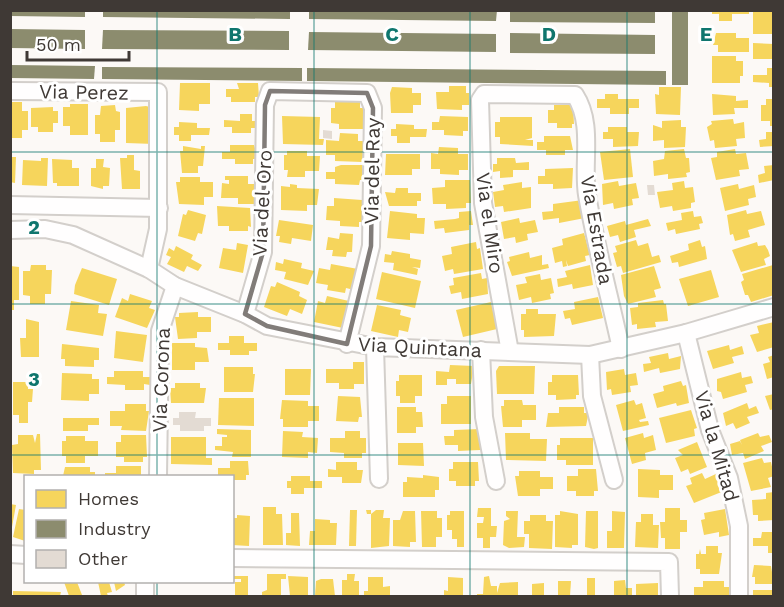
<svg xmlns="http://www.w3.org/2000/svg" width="784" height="607" font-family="'Work Sans',sans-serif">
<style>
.homes{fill:#f6d55c}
.industry{fill:#8c8c6e}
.building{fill:#e3dbd3}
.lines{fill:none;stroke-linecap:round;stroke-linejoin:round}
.street-casing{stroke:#d3cfcb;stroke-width:20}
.street{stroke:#fffefe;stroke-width:16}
.marked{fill:none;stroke:#817c79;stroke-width:4.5;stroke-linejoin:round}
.grid{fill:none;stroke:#0f766e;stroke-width:1.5;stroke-opacity:0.55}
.labels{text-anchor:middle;stroke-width:6;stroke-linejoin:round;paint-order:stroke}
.street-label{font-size:20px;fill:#3f3935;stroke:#fff}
.grid-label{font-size:20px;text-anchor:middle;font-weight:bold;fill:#0f766e;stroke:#fff;stroke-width:6;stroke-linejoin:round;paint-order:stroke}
</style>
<rect width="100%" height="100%" fill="#fcf9f6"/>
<!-- homes -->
<g class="homes">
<path d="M712,10H749V14H732V21H719V14H712Z"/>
<path d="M756,10H774V34H753V12Z"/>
<path d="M716,33H736V38H749V52H718V45H713Z"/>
<path d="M753,43L774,44V59H753Z"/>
<path d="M712,56H736V61H743V76H740V83H712Z"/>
<path d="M767,68H774V87H769V83L753,82V75H767Z"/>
<path d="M180,83H210V104H199V111L179,110Z"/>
<path d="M237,83H258L259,97H255V102H231V97H226V89H239Z"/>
<path d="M449,86H466V93H469V105H462V110L437,109L436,92H449Z"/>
<path d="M392,87L412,88V93H421V105H413V113H391L390,93Z"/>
<path d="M659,87H681L680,115L656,114L655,94L659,95Z"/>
<path d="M605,94H618V99H639V108H629V114H610V108H597V99H605Z"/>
<path d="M712,94L736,96V101L748,100V108H734L735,114L713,115Z"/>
<path d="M766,99H774V126H770V121H761V105H766Z"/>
<path d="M10,102H22V111H28V130H22V138H10Z"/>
<path d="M335,102H360V108H364L363,129H339V124L331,123V108H335Z"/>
<path d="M70,104H88V135H70V126H63V107H70Z"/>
<path d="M115,105L116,111L120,112V130H115V142H100V134H95V115H100L101,106Z"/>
<path d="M554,105H573L574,124H572V128H557V123H548V110H554Z"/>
<path d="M146,106L154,108V144L126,143V108Z"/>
<path d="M53,107V111H58V123H53V132H38V127H31V108Z"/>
<path d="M240,114H252V121H259V128H251V133H232V127H224V120L240,121Z"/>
<path d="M282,116L320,117L319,139H324L323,145L283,144Z"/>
<path d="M440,116L468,117V131H463V136L444,135V130H432V122H439Z"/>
<path d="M500,117H532V138L525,140H533V146L500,144V137H495V122H500Z"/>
<path d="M733,119L734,124L744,122L745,138L736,139L737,146L715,148L714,140L710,141L707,127L712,124L711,121Z"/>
<path d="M681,120V127H686L685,147L664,148V140L653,141V125L662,128V121Z"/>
<path d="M179,122L197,123V128H210L209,135H191V141H179V135H174V127H179Z"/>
<path d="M396,124L414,125V129H427L426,137H410V143H397V136H391V129H396Z"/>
<path d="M608,127H627V132H639L638,146L613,147V139H603V132H608Z"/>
<path d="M766,132H774V146L760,147L759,140L766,139Z"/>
<path d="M340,133L358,134V141H365L362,162L335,161V155H326V140L339,141Z"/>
<path d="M544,136H570L573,150H565V155H546V150H537V142H544Z"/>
<path d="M230,145H254L258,159H253V164H235V159H222V152H230Z"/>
<path d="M183,146L201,149V146H205L203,166H198V173H182L180,151H183Z"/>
<path d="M439,147L458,148V154H468V170H459V175L440,174V169H431V153L438,154Z"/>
<path d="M630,149L633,177L604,180L600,152Z"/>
<path d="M684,149L686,158H689L690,172L686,173L687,177L668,179V174L654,176L653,161L664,159L665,151Z"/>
<path d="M735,149L736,154L746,153L749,169L739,170L740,176L716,180L711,158L717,157V152Z"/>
<path d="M287,151H307V156H320L319,171H305V177H287L288,170H284V155H287Z"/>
<path d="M386,154H420V169H412V175H385Z"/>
<path d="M127,155H134V170L140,171V189H122L120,158H127Z"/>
<path d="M10,157H16L15,183L10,182Z"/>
<path d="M41,158H48L47,186L22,185L23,160L41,161Z"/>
<path d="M497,158H515L516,163L529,162V170H513V177L500,178V171L493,172V164H497Z"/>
<path d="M52,159L72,160V168H79V186H57V183H53Z"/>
<path d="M96,159H104L103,167L110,168L109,186H103V189L91,186V168H96Z"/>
<path d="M341,165H362L365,180H360L359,185L335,184V179H326V172H335V167Z"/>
<path d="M774,165V180L759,183L758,175L765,173L764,166Z"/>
<path d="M573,168L572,188L553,189V184H538V176H545V169Z"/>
<path d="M225,176H248V184H258L256,204H238V198H221L222,183L229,184V180H225Z"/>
<path d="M180,177H200V182H213V197H204V205L179,204L176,182H180Z"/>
<path d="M445,180H470L471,203H466V208L446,209V204H433L432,188L445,187Z"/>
<path d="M618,181L619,186L636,183L639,198L632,199L633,205L614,209L613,203L603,205L602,184Z"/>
<path d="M684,181L685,188L693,187L695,202L691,203V208L673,211L672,206L660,208L657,192L673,190L672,183Z"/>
<path d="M522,182V188L531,187V208L504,212L503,206L495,207L493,192L504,190L503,185Z"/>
<path d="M290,184L297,185V188L319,189L317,205H307V211L281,210V186L290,187Z"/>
<path d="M738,184L739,189L754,185L756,197L748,199L749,205L725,211L720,188Z"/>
<path d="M396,188H408V193H421V201H417V206H389L385,192L395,193Z"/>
<path d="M334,198L362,200V222H359V227L340,226V221L326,220L327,206H334Z"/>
<path d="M583,200L585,218L559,223V218L543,220L542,212L553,211V204Z"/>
<path d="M217,206L250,208L251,227L248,226V231H229V226H218Z"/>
<path d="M188,210L206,215L202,234L198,233L195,241L178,236L183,214L186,215Z"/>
<path d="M746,210L747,214L761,211L765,225L748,230L750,237L735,241L733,234L730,235L727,215Z"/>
<path d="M390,211L417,214V218H425L424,234L410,233V240L387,238Z"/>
<path d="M471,211L473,225H469V230L445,233L444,228L435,229L434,221L455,219L459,218V212Z"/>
<path d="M693,211L694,217L701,216L703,223L699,224L700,229L676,234L675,229L668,231L666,223L682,220L681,213Z"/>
<path d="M519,218L520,223L535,220L538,232L527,234L528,240L516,243L515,237L504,239L501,222Z"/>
<path d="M648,219L651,226L634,230L636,237L620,242L618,235L610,237L607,226L625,221L626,225Z"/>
<path d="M279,220L313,225L311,241L292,238L291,244L279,242L280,236H276Z"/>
<path d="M340,233L353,234L352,252H347L346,257L332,256L333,250H326L328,237L339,239Z"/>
<path d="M584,233L590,255L585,256L586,261L568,266L566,260L567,266L563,267L562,261L555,263L552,248L563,245L562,239Z"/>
<path d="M636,240L638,246L648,243L652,257L659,255L661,262L623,273L621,266L617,267L613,253L617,252L615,246Z"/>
<path d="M700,240L702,247L705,246L707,259L679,267L678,262L672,263L670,256L689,250L688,244Z"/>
<path d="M476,242L477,249L480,248L483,269L454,274L453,269L445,271L442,256L452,254L451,247Z"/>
<path d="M757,242L758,246L765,245L768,250L770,256L764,259L766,265L741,272L732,250Z"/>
<path d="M237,243L248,245L243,273L219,268L223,248L236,250Z"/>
<path d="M176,246L193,255L191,259L202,265L198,271L187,266L184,272L167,264L171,257L166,255L169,248L174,251Z"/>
<path d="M392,251L410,254V258L421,260L420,268L412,267L418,269L417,275L393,270L394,263L384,262L385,254L391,255Z"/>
<path d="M529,252L530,258L542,255V265L548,264L549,268L512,276L507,262L510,261L509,257Z"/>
<path d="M284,259L302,263L301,268L314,271L308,285L284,279L286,272L275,270L276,262L283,264Z"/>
<path d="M331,264L358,269L354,290L346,288L345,293L327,290L328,285L316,283L319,268L330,270Z"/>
<path d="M31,265H46V270H52L51,294H45V304H30V296L23,295V271H30Z"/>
<path d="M590,265L593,285L573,289L572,284L558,287L557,279L567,277L565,271Z"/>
<path d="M773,265L774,295L751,302L748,295H745L741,282L744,280L742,274Z"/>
<path d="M10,266L19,267V300H14V310H10Z"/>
<path d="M654,266L661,288L654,290L656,297L628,304L624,296L621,275Z"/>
<path d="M82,268L117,279L109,305L74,294L75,285Z"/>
<path d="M711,270L719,297L688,306L679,279Z"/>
<path d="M382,272L421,281L415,308L376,299Z"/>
<path d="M481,273L482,279L487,278L488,294L462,299L461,292L451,294L449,286L454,285L453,278Z"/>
<path d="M540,274L541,280L551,278L554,293L550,294L551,299L532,303L531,297L519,300L516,285L527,283L525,277Z"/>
<path d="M277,282L300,292L299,296L307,300L302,314L290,309L287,316L264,307L271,286L275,287Z"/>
<path d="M130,294L152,301L149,308L155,310L147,328L115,317L122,298L128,301Z"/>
<path d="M327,296L349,301L343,328L314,322L318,301L325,303Z"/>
<path d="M598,297L603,318L572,325L570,318L565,319L563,311L575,309L574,302Z"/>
<path d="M663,300L664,304H666L668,321L655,322L656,327L637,329V324L632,325L630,308L638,307V303Z"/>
<path d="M71,301L99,305L98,313L107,314L103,336L66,330Z"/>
<path d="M491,302L497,329L463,337L456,310Z"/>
<path d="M377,305L401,310L400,315L411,318L408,332L399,330L398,337L371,331Z"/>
<path d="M526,309H538V314H556L554,336L524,337V330H521V314H526Z"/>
<path d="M198,312V317H211V332H197V338L178,339L175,317H179V313Z"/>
<path d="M26,319L39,322V357H21L20,338H26Z"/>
<path d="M774,322V347L757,352L750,335L759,333L757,326Z"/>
<path d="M116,331L147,335L143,362L114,358Z"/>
<path d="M229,336H244V343H257V351H249V355H230V350H218V343H229Z"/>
<path d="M172,343H195V347L207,348L209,362H195V370H172Z"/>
<path d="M62,344L99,348V360H94V367L65,366V359H61Z"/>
<path d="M729,345L730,350L742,346L744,354L732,357L734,363L713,369L707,351Z"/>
<path d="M668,353L669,359L681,356L680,369L660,373L659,368L644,372L643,364L651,363L649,357Z"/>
<path d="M774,355V377L767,379L763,364L770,362L768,357Z"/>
<path d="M353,362H364V384H354V389H339V383H326V369H353Z"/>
<path d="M450,365L474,366L471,384H456V379H447V385H436V371L449,372Z"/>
<path d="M499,366H535L534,394H497L496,371Z"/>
<path d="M224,367H253V374H255L253,392H224Z"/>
<path d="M285,369H311L310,395H285Z"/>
<path d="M624,369L625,375L636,373L638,385L630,386L631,392L612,395L611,389L607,390L606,372Z"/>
<path d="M114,371H143V377H150V385L144,384V390H125V385L107,384V377H114Z"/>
<path d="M741,372L742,378L751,376L753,383L745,385L747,392L723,399L721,392L717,391V379Z"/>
<path d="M62,373L92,374V379H99V394H89V401L61,400Z"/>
<path d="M399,375H422V396H415V403H400V396H396V381H399Z"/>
<path d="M552,375H578L579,395H576V399L556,400V395H548V382H552Z"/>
<path d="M681,381L683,386L686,385L689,403L677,406L676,403L657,408L653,394L664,391L663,386Z"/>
<path d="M13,382H28V389H33L32,402H28V423H19V415H13Z"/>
<path d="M175,383H200V388H206L204,403H171L170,388H175Z"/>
<path d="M774,394V409L770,410L765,396Z"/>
<path d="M338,396L360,397L362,417H359L358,422L336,421Z"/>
<path d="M447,396H471V424H441V404H447Z"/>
<path d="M219,398H254V426L218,425Z"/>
<path d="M282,400L308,401V406H319V421H308V427H283V419H280Z"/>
<path d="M504,400H522L523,405H536V420H522V427H503L501,406H504Z"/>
<path d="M634,400L636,405L642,403L646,418L639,420L640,422L648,421L649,425L623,431L616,405Z"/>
<path d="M747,403L749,409L756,406L759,413L747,417L750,423L736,429L733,423L726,426L723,413Z"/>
<path d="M125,404H146V411H149L146,431L121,430L122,426H110V411H125Z"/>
<path d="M397,407H416V412H422L423,427H416V433H397Z"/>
<path d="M559,407H584V413H587L588,416L586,426L546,427L548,413H559Z"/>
<path d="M691,410L697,428L694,429L695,436L666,443L659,418Z"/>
<path d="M63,418H99V425H88V431H63Z"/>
<path d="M217,429L251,430V457H232L233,452L215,450V446H222V437H227V435L217,434Z"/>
<path d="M480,429V450L458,451V445H445L444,436H454V430Z"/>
<path d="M283,431L303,432L302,437L318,438L317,453L308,452V458L282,457Z"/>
<path d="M345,431H360V438H366V453H362V458H344V453L330,452V438H345Z"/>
<path d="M505,433H530V439H547L546,461L506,460Z"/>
<path d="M643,433L644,438L653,435L656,450L645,453L646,460L632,464L625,438Z"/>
<path d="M758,433L760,437L769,435L772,442L761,446L764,451L745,459L743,453L732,455L730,444L740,441L742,445L740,440Z"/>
<path d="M37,434H40L41,470H34V474L13,473L12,445L18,444V435H33L35,443Z"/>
<path d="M121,435H146L147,457H143V462H124V457H116V442H121Z"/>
<path d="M66,436H85V441H98V456H85V463H66V456H62V441H66Z"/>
<path d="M171,437H206V458H212V465L171,464Z"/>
<path d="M560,438H593V465H566V460H557V445H560Z"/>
<path d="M697,442L707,467L690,474L688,469L681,472L675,458L683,455L678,450Z"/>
<path d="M398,443H423L424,466L398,465Z"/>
<path d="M762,458L764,463L771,462L774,476L768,478L771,487L751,491L743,463Z"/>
<path d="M230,461H248L249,475H246V480H232V476L218,475V468H230Z"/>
<path d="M336,462H357V470H363L361,483H342V477H328V469L336,470Z"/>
<path d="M453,462H478L479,481H475V486H456V481H449V469H453Z"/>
<path d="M116,466H141V476H105V473H116Z"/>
<path d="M65,467H90V472H95V476H63Z"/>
<path d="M578,469H596L598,491H594V496H576V491H567V476H578Z"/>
<path d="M638,469L660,470V475H673V490H659V498L638,497Z"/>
<path d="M519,471H540V477H553V489H540V496H518L515,476H519Z"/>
<path d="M702,473L705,479L718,473L724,491L694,503L686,486L692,484L690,478Z"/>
<path d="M423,475L439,477V490H435V497H403V482H407V477L423,478Z"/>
<path d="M291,476H310V481H322V488H304V494H291V488H287V481H291Z"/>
<path d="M774,492V520L758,521V515H753L752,500L766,499V493Z"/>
<path d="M10,504L16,505L12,527H10Z"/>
<path d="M263,507H276V514H282L283,545H263Z"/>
<path d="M478,508H491V526H497L496,537H490V548H483V538H477V523H483L484,517H477Z"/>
<path d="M665,508H680V520H687V532H680V549H665V538H661L660,522H665Z"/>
<path d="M19,509L26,510L25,541L13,537Z"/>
<path d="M725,509L729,535L719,537V532L704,535L701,520L705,519L704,513Z"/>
<path d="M350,510H357L356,546H349Z"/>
<path d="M366,510H371V514L376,510H384L383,518H390L389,546L371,548V514H367Z"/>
<path d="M403,511H415L416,542H410V547L393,546V520H400Z"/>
<path d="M421,511H437V518H442V537H436V547H422Z"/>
<path d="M450,511H464V547H457V539H452V530H447V515H450Z"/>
<path d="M506,511H518L517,537H525L524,547L509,548L503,545L504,521L510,519L506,516Z"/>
<path d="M560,511L578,514V545H572V548L555,547V515H560Z"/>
<path d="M586,511H598V548L594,549L585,547Z"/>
<path d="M612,511L625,512L624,548H607V531H612Z"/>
<path d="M291,513H299L300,546L286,545V533H291Z"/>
<path d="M641,514H653V525H659L658,548L635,547L636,522H641Z"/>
<path d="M237,515L250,516L249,546L232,545V518H237Z"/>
<path d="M530,515H546V521H553L552,549L529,548V534H524V521H530Z"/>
<path d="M315,519L330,520V523H337L336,545H309L310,531H315Z"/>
<path d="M762,532H774V553H768V546H753V538H761Z"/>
<path d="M706,546H718V553H722L719,574H700V569H696V554H699L700,549L701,554H706Z"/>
<path d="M754,565L771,566L774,584H755V577H752Z"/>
<path d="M267,574H286V579H281V596H262V592L267,590Z"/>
<path d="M347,574H355L354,581H359V596H342V580H347Z"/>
<path d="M234,576H248V596H235V582H241V579H234Z"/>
<path d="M288,576L308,577V596H290Z"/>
<path d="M489,576L491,586H497V593L500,583L518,582V596H477V594H483L484,577Z"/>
<path d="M368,577H383V587L390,586V596H364V591H368Z"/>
<path d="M448,577L463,578V596H444V590L448,591Z"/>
<rect x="587" y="578" width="8" height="18"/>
<path d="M321,579H333L335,596H315L316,581Z"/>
<path d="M625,580L626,588H632V596H614V581Z"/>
<path d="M558,581H571L570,596H558Z"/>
<path d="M703,581H724V587H730V595H694V587H703Z"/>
<path d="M64,582H77L82,595L69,596Z"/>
<path d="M98,582H109L112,592L107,593L108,596H101Z"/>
<path d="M114,582H124L125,585L116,591Z"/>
<path d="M544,583V596H532V584Z"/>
<path d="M658,583V596H636V584Z"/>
<rect x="753" y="590" width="21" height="6"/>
<path d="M13,591L61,592L60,596H13Z"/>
</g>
<!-- industry -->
<g class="industry">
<path d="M10,10H85V17L10,16Z"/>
<path d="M103,10H290V19L103,17Z"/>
<path d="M309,10H497L496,21L309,19Z"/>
<path d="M510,10H655V23L510,22Z"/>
<rect x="672" y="10" width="16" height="75"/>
<path d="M10,29L85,30V49L10,48Z"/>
<path d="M103,30L289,31V50L102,49Z"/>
<path d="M309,32L496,34V52L308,50Z"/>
<path d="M510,33L655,35V54L510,53Z"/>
<path d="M10,65L95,66L94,79L10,78Z"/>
<path d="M102,67L302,68V81L102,79Z"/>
<path d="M307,68L666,71V85L307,81Z"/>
</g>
<!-- building -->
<g class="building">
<path d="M323,130L332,131V139L323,138Z"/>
<path d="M647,185H654L655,195H648Z"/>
<path d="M179,412H196L195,418H211V426H204V431H180V425H173V418H179Z"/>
</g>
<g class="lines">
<defs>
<g id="street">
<path d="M10,91L158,92V229L149,269"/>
<path d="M10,205L159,208"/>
<path d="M10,230L45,229L73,235L149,269L175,286L245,314L267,326L375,347L590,355L686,333L774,307"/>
<path d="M245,314L263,252L265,105L270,91L367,93L373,108L371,246L347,344"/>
<path d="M686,333L710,430L729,478L739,526V596"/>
<path d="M375,347L379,479"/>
<path d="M481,350L484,417L496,481"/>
<path d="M510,352L483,203L480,100L484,94L575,95C594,124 582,163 587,195C596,247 610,298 621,349"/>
<path d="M590,355L592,396L614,480"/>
<path d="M158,476L160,331L175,286"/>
<path d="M10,554L26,555"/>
<path d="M232,558L669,562L670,596"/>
<path d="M145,582V596"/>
</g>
</defs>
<!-- street casing -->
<use href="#street" class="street-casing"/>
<!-- street -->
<use href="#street" class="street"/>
</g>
<!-- marked area -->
<path class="marked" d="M270,91L367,93L373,108L371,246L347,344L267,326L245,314L263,252L265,105Z"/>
<!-- grid -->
<path class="grid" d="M157,10V476M314,10V596M470,10V596M627,10V596M10,152H774M10,304H774M10,455H774M157,582V596"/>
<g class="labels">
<!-- street labels -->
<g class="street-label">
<text transform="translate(84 92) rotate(1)" y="7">Via Perez</text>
<text transform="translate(372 171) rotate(-89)" y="7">Via del Ray</text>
<text transform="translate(262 203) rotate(-87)" y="7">Via del Oro</text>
<text transform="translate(490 223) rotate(82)" y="7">Via el Miro</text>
<text transform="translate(597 230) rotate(80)" y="7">Via Estrada</text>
<text transform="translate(420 347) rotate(3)" y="7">Via Quintana</text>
<text transform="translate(161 380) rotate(-88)" y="7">Via Corona</text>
<text transform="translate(717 446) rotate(74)" y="7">Via la Mitad</text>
</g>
</g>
<g class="grid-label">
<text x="235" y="41">B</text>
<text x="392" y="41">C</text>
<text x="549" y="41">D</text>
<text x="706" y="41">E</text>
<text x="34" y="234">2</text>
<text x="34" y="386">3</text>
</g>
<!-- border -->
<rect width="784" height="607" fill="none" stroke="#3f3935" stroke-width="24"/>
<!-- legend -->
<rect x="24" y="475" width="210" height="108" fill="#ffffff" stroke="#b2b0ae" stroke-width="1.5"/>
<rect x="36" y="490" width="30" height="18" fill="#f6d55c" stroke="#b2b0ae" stroke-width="1.5"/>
<text x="78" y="505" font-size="18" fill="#3f3935">Homes</text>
<rect x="36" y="520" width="30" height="18" fill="#8c8c6e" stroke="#b2b0ae" stroke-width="1.5"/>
<text x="78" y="535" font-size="18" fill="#3f3935">Industry</text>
<rect x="36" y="550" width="30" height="18" fill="#e3dbd3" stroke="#b2b0ae" stroke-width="1.5"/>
<text x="78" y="565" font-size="18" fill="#3f3935">Other</text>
<!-- scale -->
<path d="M27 51v9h102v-9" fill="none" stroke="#3f3935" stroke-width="3"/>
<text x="36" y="51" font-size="18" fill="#3f3935" stroke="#ffffff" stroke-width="4.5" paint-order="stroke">50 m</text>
</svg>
